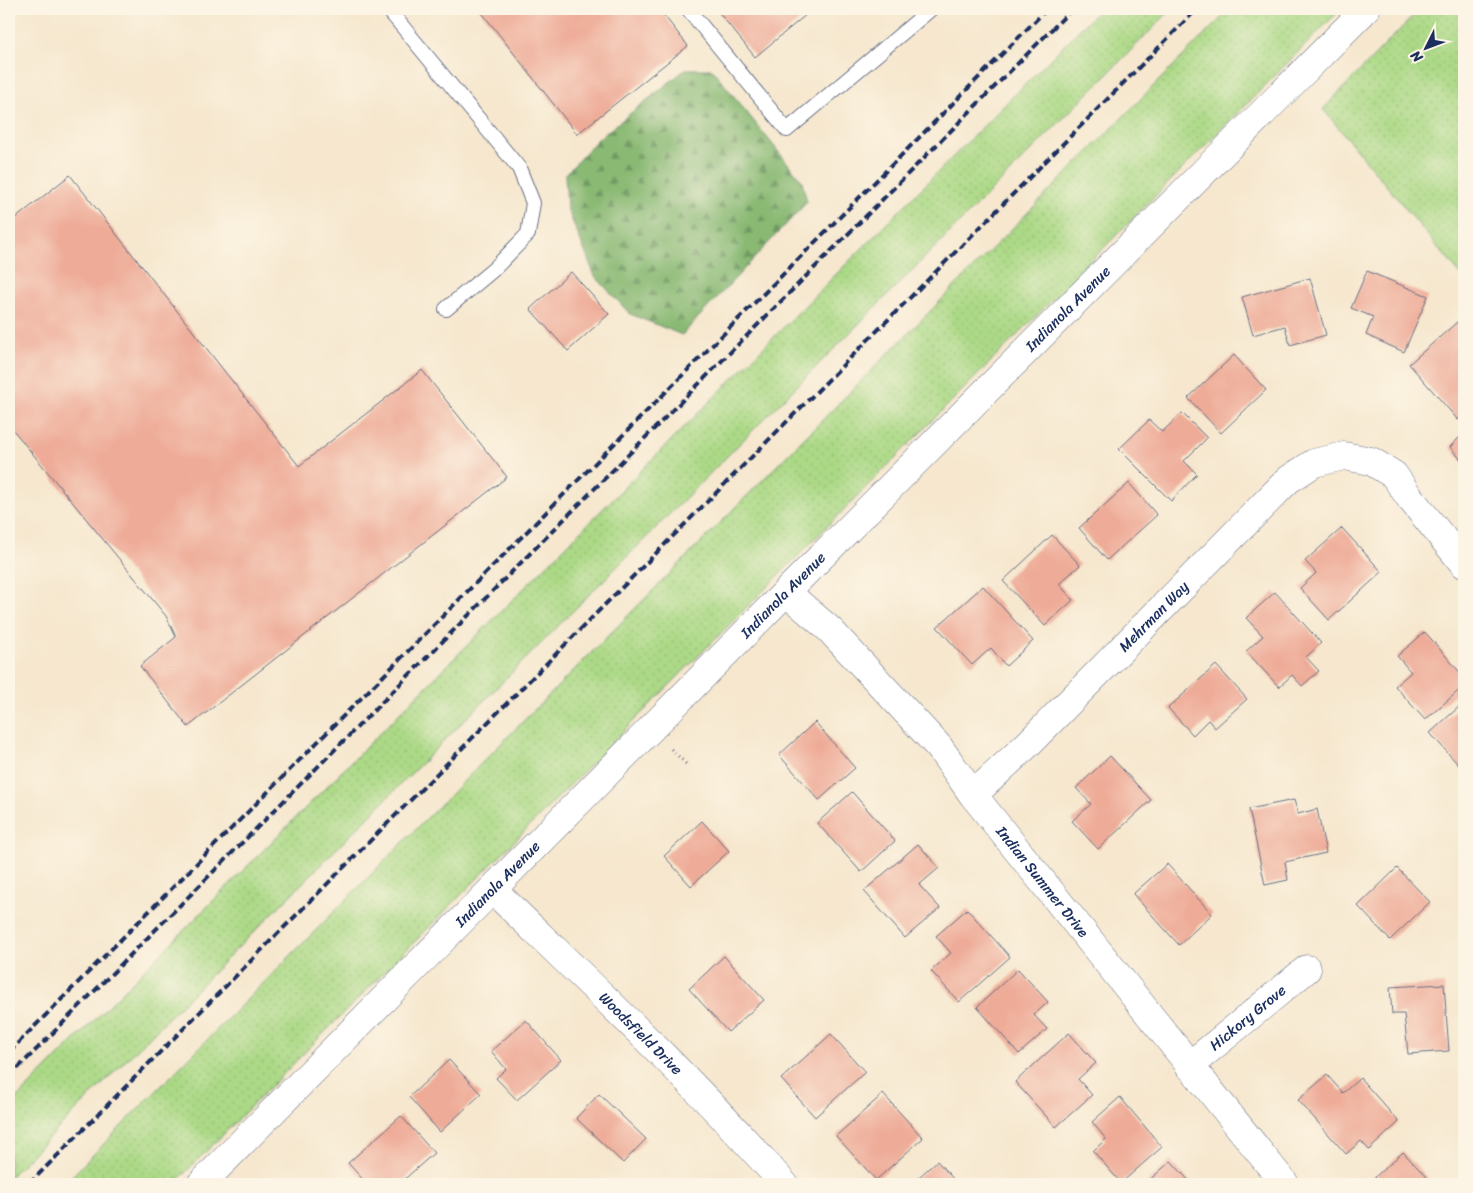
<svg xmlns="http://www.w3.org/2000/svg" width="1473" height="1193" font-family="Sriracha,sans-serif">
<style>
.grass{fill:url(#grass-dots);stroke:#648472}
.forest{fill:url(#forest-firs);stroke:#527468}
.building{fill:#eeac98}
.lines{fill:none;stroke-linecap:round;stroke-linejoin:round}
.service-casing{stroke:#686f85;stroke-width:16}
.minor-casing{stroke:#686f85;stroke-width:29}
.secondary-casing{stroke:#686f85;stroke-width:29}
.path{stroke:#686f85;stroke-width:3;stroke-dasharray:1 4;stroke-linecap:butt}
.service{stroke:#fff;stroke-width:14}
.minor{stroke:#fff;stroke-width:28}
.secondary{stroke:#fff;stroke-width:28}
.rail{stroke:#1b2f5e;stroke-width:4;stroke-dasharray:8 4;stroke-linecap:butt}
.labels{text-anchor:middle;stroke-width:4.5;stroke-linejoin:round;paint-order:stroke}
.street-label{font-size:15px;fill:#1b2f5e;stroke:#fcf5e5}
</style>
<defs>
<pattern id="grass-dots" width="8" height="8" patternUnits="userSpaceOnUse" patternTransform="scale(1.25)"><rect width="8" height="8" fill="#acd986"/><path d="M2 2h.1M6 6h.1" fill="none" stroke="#93bb76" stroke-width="1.8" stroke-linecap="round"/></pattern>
<pattern id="forest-firs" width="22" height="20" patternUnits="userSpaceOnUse" patternTransform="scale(1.25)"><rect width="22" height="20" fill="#89b973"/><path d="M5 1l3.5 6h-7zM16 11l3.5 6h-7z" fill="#6f9762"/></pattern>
</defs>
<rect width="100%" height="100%" fill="#fcf5e5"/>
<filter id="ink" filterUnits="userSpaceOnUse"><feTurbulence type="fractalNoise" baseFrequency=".02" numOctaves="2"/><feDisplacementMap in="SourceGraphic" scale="10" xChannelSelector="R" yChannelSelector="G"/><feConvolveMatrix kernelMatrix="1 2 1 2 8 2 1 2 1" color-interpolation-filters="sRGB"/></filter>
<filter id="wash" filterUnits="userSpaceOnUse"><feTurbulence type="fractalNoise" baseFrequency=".0096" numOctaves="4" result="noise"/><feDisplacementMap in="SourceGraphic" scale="20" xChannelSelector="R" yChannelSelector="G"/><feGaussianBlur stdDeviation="1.12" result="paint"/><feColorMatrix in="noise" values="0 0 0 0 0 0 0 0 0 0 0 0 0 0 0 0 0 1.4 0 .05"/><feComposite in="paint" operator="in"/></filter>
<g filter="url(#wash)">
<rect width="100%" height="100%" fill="#f6e7ce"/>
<!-- grass -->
<g class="grass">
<path d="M1100,9H1172L9,1178V1106Z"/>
<path d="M1230,9H1341L174,1184H64Z"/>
<path d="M1420,9H1464V279L1323,109Z"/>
</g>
<!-- forest -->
<path class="forest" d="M686,69H712L802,181L807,202L682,335L630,314L595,276L567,208L565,175L597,140Z"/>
<g id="blocks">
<!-- building -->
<g class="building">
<path d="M479,9H659L688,46L577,134Z"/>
<path d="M716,9H813L755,57Z"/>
<path d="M70,175L299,466L422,370L507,477L188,727L140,666L176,637L166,616L9,425V210L16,218Z"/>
<path d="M1367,271L1428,296L1404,352L1366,335L1373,317L1351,308Z"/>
<path d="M571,272L609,314L568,351L530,309Z"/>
<path d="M1310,278L1326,335L1290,345L1285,326L1253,335L1242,297Z"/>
<path d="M1464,316V414L1458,420L1409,364Z"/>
<path d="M1234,355L1266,390L1221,433L1188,398Z"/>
<path d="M1182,413L1207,438L1184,461L1197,474L1171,501L1119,449L1149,420L1162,432Z"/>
<path d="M1464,433V463L1450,447Z"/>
<path d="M1129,483L1157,515L1107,560L1079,528Z"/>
<path d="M1342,528L1382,572L1329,620L1300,588L1316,573L1305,561Z"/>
<path d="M1052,535L1080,565L1059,584L1073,600L1045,626L1003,581Z"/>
<path d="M983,586L1033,641L1006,666L991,648L972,665L937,627Z"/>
<path d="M1275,592L1321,643L1306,657L1319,671L1302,686L1292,675L1279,687L1246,651L1263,636L1246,618Z"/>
<path d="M1425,632L1464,677V686L1425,720L1395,686L1411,672L1397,656Z"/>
<path d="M1216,665L1247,699L1215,728L1208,720L1193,735L1168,708Z"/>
<path d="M1461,705L1464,709V771L1430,733Z"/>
<path d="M815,722L855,768L819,800L779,755Z"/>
<path d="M1110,756L1151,800L1098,849L1072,821L1091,804L1076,788Z"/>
<path d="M852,792L895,841L861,872L817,823Z"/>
<path d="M1294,800L1298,814L1317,809L1326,853L1285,862L1288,880L1265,885L1249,809Z"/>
<path d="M702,821L729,851L691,886L664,856Z"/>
<path d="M918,844L939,868L919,885L940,908L905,938L864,891Z"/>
<path d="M1167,864L1212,914L1179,945L1133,894Z"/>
<path d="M1397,868L1430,902L1390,940L1358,906Z"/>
<path d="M967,909L1010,957L959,1002L931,971L951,953L936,936Z"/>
<path d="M724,956L764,1000L728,1032L689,989Z"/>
<path d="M1018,969L1048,1002L1034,1015L1047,1029L1019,1054L977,1007Z"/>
<path d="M1444,984L1449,1051L1408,1054L1404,1014H1392L1390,987Z"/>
<path d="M526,1020L561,1060L517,1100L496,1078L506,1069L491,1051Z"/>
<path d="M1069,1033L1096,1063L1078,1079L1092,1095L1056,1127L1015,1082Z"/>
<path d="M831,1034L865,1072L815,1117L781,1079Z"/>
<path d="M449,1060L481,1094L440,1132L409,1097Z"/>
<path d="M1327,1075L1343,1093L1360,1078L1399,1122L1369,1150L1361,1141L1346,1154L1298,1100Z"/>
<path d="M599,1094L646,1139L623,1163L576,1118Z"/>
<path d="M883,1094L923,1138L876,1180L836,1136Z"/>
<path d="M1120,1097L1162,1147L1121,1183L1093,1151L1106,1139L1092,1122Z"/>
<path d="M401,1116L434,1153L399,1184H367L348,1163Z"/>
<path d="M1403,1152L1433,1184H1367Z"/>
<path d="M937,1161L958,1184H911Z"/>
<path d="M1171,1161L1192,1184H1145Z"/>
</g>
</g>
</g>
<g filter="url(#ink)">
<use href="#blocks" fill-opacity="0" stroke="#686f85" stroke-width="1"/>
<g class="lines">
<defs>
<g id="service">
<path d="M388,9L519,168L533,203L528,234L494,269L446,309"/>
<path d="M688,9L787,130L931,9"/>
</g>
<g id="minor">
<path id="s1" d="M786,592L830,630L939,747L973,795L1285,1184"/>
<path id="s2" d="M973,795L1028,744L1288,480L1314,463L1344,456L1371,461L1394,475L1410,498L1464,564"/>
<path id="s3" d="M493,890C592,986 693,1080 784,1184"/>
<path id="s4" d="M1189,1066L1307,969"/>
</g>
<g id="secondary">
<path id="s5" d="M201,1184L786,592L1366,9"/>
</g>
</defs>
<!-- service casing -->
<use href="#service" class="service-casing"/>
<!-- minor casing -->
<use href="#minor" class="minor-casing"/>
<!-- secondary casing -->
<use href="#secondary" class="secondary-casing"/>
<!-- path -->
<path class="path" d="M671,749L686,764"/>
<!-- service -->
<use href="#service" class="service"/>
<!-- minor -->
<use href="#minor" class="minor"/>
<!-- secondary -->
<use href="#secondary" class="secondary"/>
<!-- rail -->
<g class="rail">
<path d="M9,1052L1047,9"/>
<path d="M9,1077L1072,9"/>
<path d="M29,1184L1197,9"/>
</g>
</g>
</g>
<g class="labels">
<!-- street labels -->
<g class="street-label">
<text dy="5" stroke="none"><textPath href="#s5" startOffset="1232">Indianola Avenue</textPath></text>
<text dy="5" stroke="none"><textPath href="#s5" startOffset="828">Indianola Avenue</textPath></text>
<text dy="5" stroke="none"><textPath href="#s2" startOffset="254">Mehrman Way</textPath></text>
<text dy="5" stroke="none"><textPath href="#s1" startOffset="388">Indian Summer Drive</textPath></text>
<text dy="5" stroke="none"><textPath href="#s5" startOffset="422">Indianola Avenue</textPath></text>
<text dy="5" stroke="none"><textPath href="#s4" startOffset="76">Hickory Grove</textPath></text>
<text dy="5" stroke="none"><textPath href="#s3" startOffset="206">Woodsfield Drive</textPath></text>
</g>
</g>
<!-- margin -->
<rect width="1473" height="1193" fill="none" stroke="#fcf5e5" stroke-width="30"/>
<!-- north arrow -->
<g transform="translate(1426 48) rotate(228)" stroke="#fcf5e5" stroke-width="4" paint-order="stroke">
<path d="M0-4L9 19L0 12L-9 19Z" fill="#1b2f5e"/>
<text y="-8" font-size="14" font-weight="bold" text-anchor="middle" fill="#1b2f5e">N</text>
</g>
</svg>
